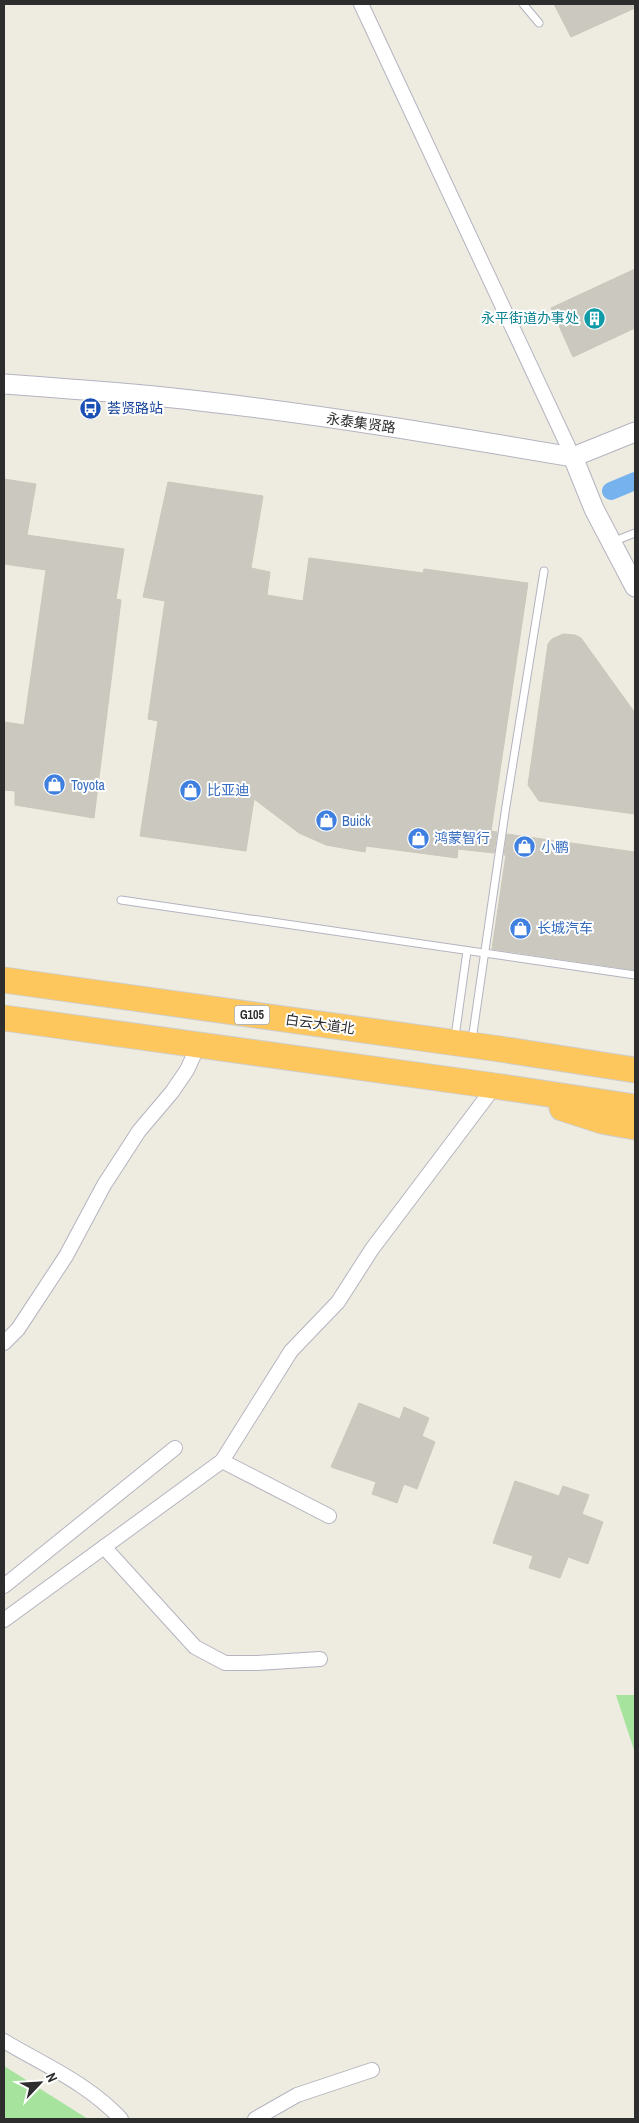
<svg xmlns="http://www.w3.org/2000/svg" width="639" height="2123" font-family="'Archivo Narrow','Noto Sans SC',sans-serif">
<style>
.green{fill:#a6e49e}
.lines{fill:none;stroke-linecap:round;stroke-linejoin:round}
.canal{stroke:#75b2ee;stroke-width:18}
.building{fill:#cac8bf;stroke:#cac8ba}
.lane-casing{stroke:#b4b3c0;stroke-width:9}
.street-casing{stroke:#b4b3c0;stroke-width:16}
.secondary-casing{stroke:#b4b3c0;stroke-width:21}
.highway-casing{stroke:#cdcdcd;stroke-width:27}
.lane{stroke:#fff;stroke-width:7}
.street{stroke:#fff;stroke-width:14}
.secondary{stroke:#fff;stroke-width:19}
.highway{stroke:#fdc75d;stroke-width:25}
.labels{text-anchor:middle;stroke-width:4;stroke-linejoin:round;paint-order:stroke}
.shield{fill:#fff;stroke:#6c6c6c;stroke-width:1}
.shield-label{font-size:12px;font-weight:bold;fill:#2d2d2d}
.culture-label{font-size:14px;fill:#0d838f;stroke:#fff;text-anchor:end}
.transit-label{font-size:14px;fill:#164399;stroke:#fff;text-anchor:start}
.street-label{font-size:14px;fill:#2d2d2d;stroke:#fff}
.shop-label{font-size:14px;fill:#366cbe;stroke:#fff;text-anchor:start}
</style>
<rect width="100%" height="100%" fill="#eeece0"/>
<!-- green -->
<g class="green">
<path d="M616,1695H635V1753Z"/>
<path d="M4,2066L88,2119H4Z"/>
</g>
<g class="lines">
<!-- canal -->
<path class="canal" d="M611,491L635,481"/>
</g>
<!-- building -->
<g class="building">
<path d="M554,4H635V8L571,37Z"/>
<path d="M635,269V328L573,357L551,308Z"/>
<path d="M4,479L36,484L27,535L124,549L116,599L121,600L94,818L15,805V791L4,790V722L24,725L46,570L4,564Z"/>
<path d="M168,482L263,496L251,568L270,572L267,595L303,601L309,558L423,573L424,569L528,583L491,831L497,832L494,853L458,849L457,858L366,846L365,852L326,845L299,833L254,799L246,851L140,836L158,721L148,719L165,601L143,597Z"/>
<path d="M563,634L575,635L581,638L635,713V814L539,801L528,785L548,644L552,639Z"/>
<path d="M507,834L635,852V970L492,949L506,855H504Z"/>
<path d="M359,1403L400,1419L404,1407L429,1418L422,1436L435,1442L417,1489L404,1484L397,1503L372,1494L376,1482L331,1467Z"/>
<path d="M515,1481L559,1496L563,1486L589,1495L582,1514L603,1522L588,1564L568,1557L560,1578L529,1568L533,1556L493,1543Z"/>
</g>
<g class="lines">
<defs>
<g id="lane">
<path d="M523,4L539,23"/>
<path d="M612,542L635,533"/>
<path d="M121,900L635,975"/>
<path d="M455,1037L467,951"/>
<path d="M472,1040L506,806L544,571"/>
</g>
<g id="street">
<path d="M361,4L573,457"/>
<path d="M4,1343L18,1329L66,1256L104,1185L139,1131L172,1092L187,1070L199,1044"/>
<path d="M222,1461L329,1516"/>
<path d="M104,1547L195,1647L225,1663H257L320,1659"/>
<path d="M4,1586L175,1448"/>
<path d="M4,1620L222,1461L291,1351L338,1302L372,1249L495,1086"/>
<path d="M4,2041C44,2065 89,2084 121,2119"/>
<path d="M255,2119L297,2095L372,2070"/>
</g>
<g id="secondary">
<path d="M4,384C69,389 135,393 200,401C325,415 449,436 573,457"/>
<path d="M573,457L594,509L635,587"/>
<path d="M573,457L635,432"/>
</g>
<g id="highway">
<path d="M4,980L500,1049L635,1070"/>
<path d="M4,1018L495,1086L635,1107"/>
<path d="M562,1108L602,1121L635,1127"/>
</g>
</defs>
<!-- lane casing -->
<use href="#lane" class="lane-casing"/>
<!-- street casing -->
<use href="#street" class="street-casing"/>
<!-- secondary casing -->
<use href="#secondary" class="secondary-casing"/>
<!-- highway casing -->
<use href="#highway" class="highway-casing"/>
<!-- lane -->
<use href="#lane" class="lane"/>
<!-- street -->
<use href="#street" class="street"/>
<!-- secondary -->
<use href="#secondary" class="secondary"/>
<!-- highway -->
<use href="#highway" class="highway"/>
</g>
<!-- icons -->
<defs>
<symbol id="building-disc" viewBox="-11 -11 22 22"><circle r="9.5" fill="#0f9aa8" stroke="#fff"/><path d="M-4-6H4V6H1V3H-1V6H-4ZM-2.5-4.3h1.7v1.8h-1.7ZM.8-4.3h1.7v1.8H.8ZM-2.5-1h1.7V.8h-1.7ZM.8-1h1.7V.8H.8Z" fill="#fff"/></symbol>
<symbol id="bus-disc" viewBox="-11 -11 22 22"><circle r="9.5" fill="#1a4fb4" stroke="#fff"/><path d="M-5-6H5V4H4V6H2V4H-2V6H-4V4H-5ZM-3.5-4V0h7V-4ZM-3.5 1.2v1.5H-2V1.2ZM2 1.2v1.5H3.5V1.2Z" fill="#fff"/></symbol>
<symbol id="shop-disc" viewBox="-11 -11 22 22"><circle r="9.5" fill="#3f7fe0" stroke="#fff"/><path d="M-5-2.5h2.3a2.7 3.5 0 0 1 5.4 0H5L5.5 6h-11ZM-1.5-2.5h3a1.5 2.3 0 0 0-3 0Z" fill="#fff"/></symbol>
</defs>
<g fill-rule="evenodd">
<use href="#building-disc" x="582" y="306" width="25" height="25"/>
<use href="#bus-disc" x="78" y="396" width="25" height="25"/>
<use href="#shop-disc" x="42" y="772" width="25" height="25"/>
<use href="#shop-disc" x="178" y="778" width="25" height="25"/>
<use href="#shop-disc" x="314" y="808" width="25" height="25"/>
<use href="#shop-disc" x="406" y="826" width="25" height="25"/>
<use href="#shop-disc" x="512" y="834" width="25" height="25"/>
<use href="#shop-disc" x="508" y="916" width="25" height="25"/>
</g>
<g class="labels">
<!-- shield labels -->
<rect class="shield" x="234.5" y="1005.5" width="35" height="19" rx="4"/>
<g class="shield-label">
<text x="252" y="1019">G105</text>
</g>
<!-- culture labels -->
<g class="culture-label">
<text x="579" y="323">永平街道办事处</text>
</g>
<!-- transit labels -->
<g class="transit-label">
<text x="107" y="413">荟贤路站</text>
</g>
<!-- street labels -->
<g class="street-label">
<text transform="translate(361 423) rotate(8)" y="5">永泰集贤路</text>
<text transform="translate(320 1024) rotate(8)" y="5">白云大道北</text>
</g>
<!-- shop labels -->
<g class="shop-label">
<text x="71" y="790">Toyota</text>
<text x="207" y="795">比亚迪</text>
<text x="342" y="826">Buick</text>
<text x="434" y="843">鸿蒙智行</text>
<text x="541" y="852">小鹏</text>
<text x="537" y="933">长城汽车</text>
</g>
</g>
<!-- border -->
<rect width="639" height="2123" fill="none" stroke="#2d2d2d" stroke-width="10"/>
<!-- north arrow -->
<g transform="translate(40 2083) rotate(65)" stroke="#ffffff" stroke-width="4" paint-order="stroke">
<path d="M0-4L9 19L0 12L-9 19Z" fill="#2d2d2d"/>
<text y="-8" font-size="14" font-weight="bold" text-anchor="middle" fill="#2d2d2d">N</text>
</g>
</svg>
